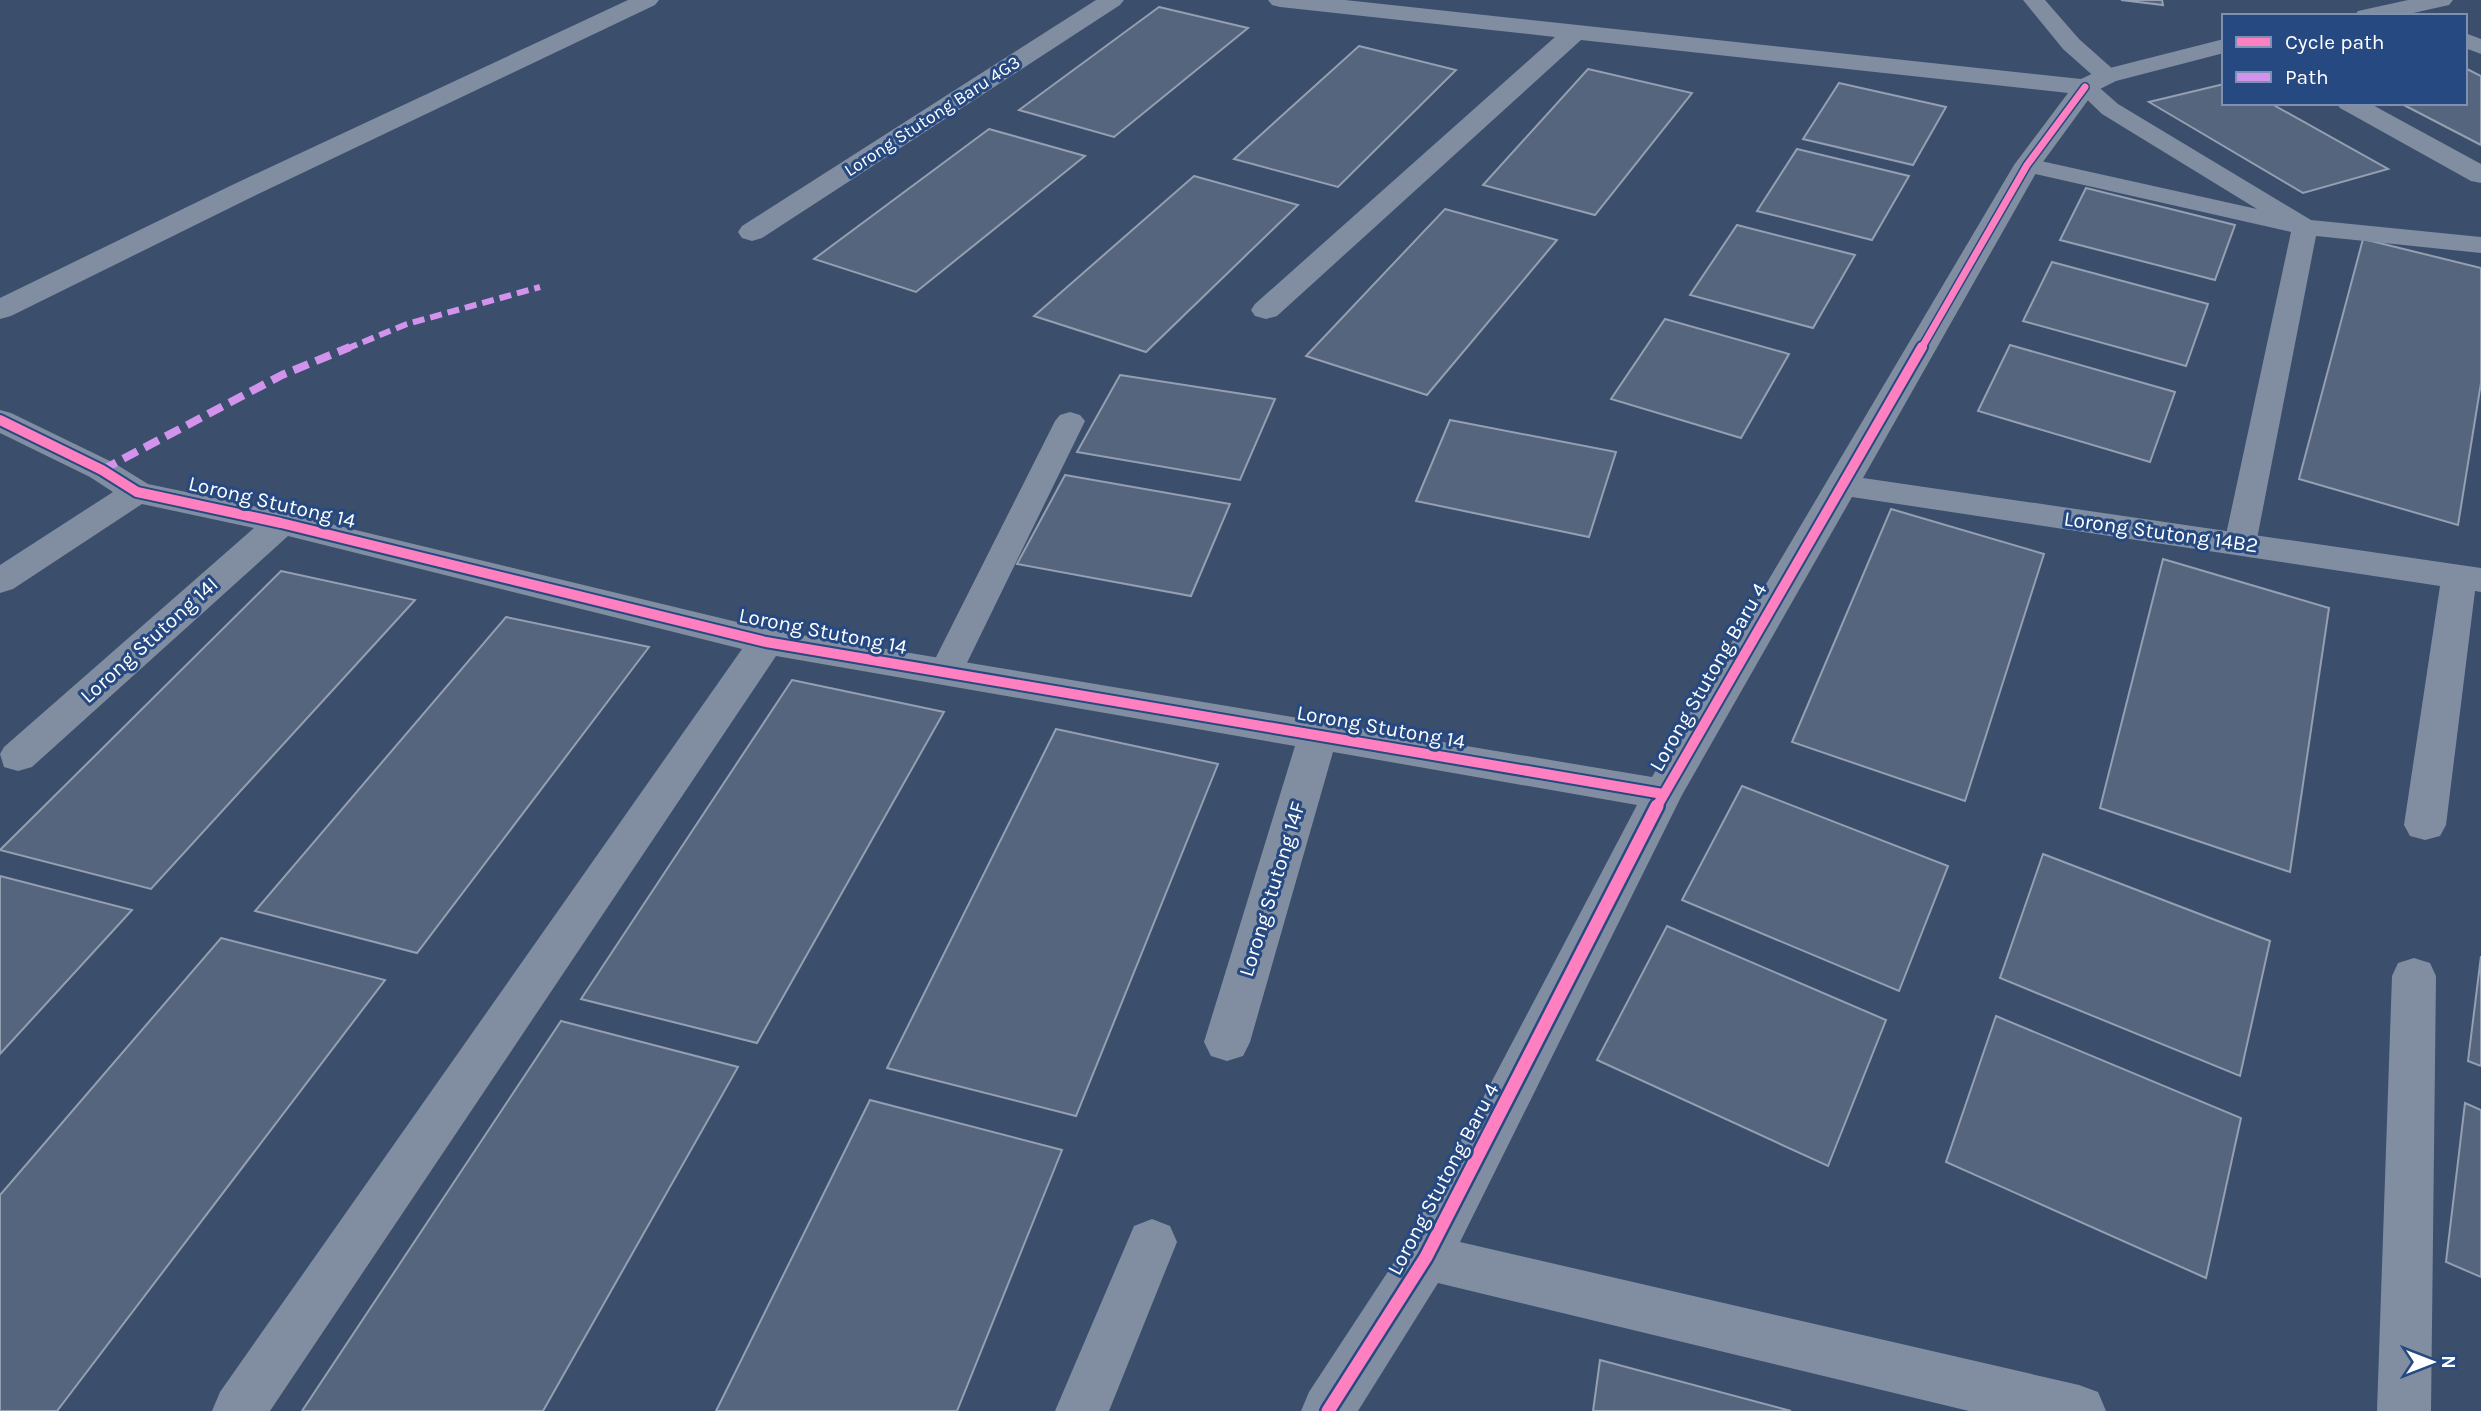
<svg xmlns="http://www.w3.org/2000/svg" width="2481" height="1411" font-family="Karla,sans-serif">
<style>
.building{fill:#56657e;stroke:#949fb1;stroke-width:2}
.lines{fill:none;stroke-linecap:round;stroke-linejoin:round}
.lane{fill:#818ea2;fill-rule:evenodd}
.street{fill:#818ea2;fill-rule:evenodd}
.quiet-far1{stroke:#d193ec;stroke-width:6;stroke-dasharray:12 6;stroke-linecap:butt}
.quiet{stroke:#d193ec;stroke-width:8;stroke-dasharray:16 8;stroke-linecap:butt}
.cycleway-far2-casing{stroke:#264981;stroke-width:10}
.cycleway-far1-casing{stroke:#264981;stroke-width:14}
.cycleway-casing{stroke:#264981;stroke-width:18}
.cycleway-far2{stroke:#ff80c0;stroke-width:7}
.cycleway-far1{stroke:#ff80c0;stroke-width:10}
.cycleway{stroke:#ff80c0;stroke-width:13}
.labels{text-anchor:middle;stroke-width:6;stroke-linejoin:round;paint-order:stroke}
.far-street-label{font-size:18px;fill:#fff;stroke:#264981}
.street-label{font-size:21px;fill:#fff;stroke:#264981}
</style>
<rect width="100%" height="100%" fill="#3b4e6c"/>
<!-- building -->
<g class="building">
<path d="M2121,0H2162L2163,5Z"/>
<path d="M1159,7L1248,28L1114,137L1019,110Z"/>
<path d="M1359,46L1456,70L1338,187L1234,159Z"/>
<path d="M2465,68L2481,76V145L2400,103H2465Z"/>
<path d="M1588,69L1692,93L1595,215L1483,185Z"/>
<path d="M1839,83L1946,107L1913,165L1803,139Z"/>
<path d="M2224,84V103H2270L2388,169L2303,193L2149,102Z"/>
<path d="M989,129L1085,156L916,292L814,259Z"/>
<path d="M1797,149L1909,176L1872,240L1757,211Z"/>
<path d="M1194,176L1298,205L1146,352L1034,316Z"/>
<path d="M2086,188L2235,225L2215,280L2060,240Z"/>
<path d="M1445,209L1557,240L1427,395L1306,356Z"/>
<path d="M1737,225L1855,255L1813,328L1690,295Z"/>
<path d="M2363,239L2481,268V383L2458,525L2299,479Z"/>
<path d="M2052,262L2208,304L2186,366L2023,321Z"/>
<path d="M1665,319L1789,354L1741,438L1611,399Z"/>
<path d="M2010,345L2175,392L2150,462L1978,411Z"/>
<path d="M1120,375L1275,399L1240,480L1077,452Z"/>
<path d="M1450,420L1616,452L1589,537L1416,501Z"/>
<path d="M1065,475L1230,504L1191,596L1017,564Z"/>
<path d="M1891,509L2044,554L1965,801L1792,742Z"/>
<path d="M2163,559L2329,608L2290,872L2100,808Z"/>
<path d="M281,571L415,600L151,889L0,850Z"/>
<path d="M506,617L649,647L417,953L255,911Z"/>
<path d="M792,680L944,712L757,1043L581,999Z"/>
<path d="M1056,729L1218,764L1076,1116L887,1068Z"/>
<path d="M1742,786L1948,866L1899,991L1682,900Z"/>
<path d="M2043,854L2270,941L2240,1076L2000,978Z"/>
<path d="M0,876L132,910L0,1054Z"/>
<path d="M1667,926L1886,1020L1828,1166L1597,1060Z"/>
<path d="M221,938L385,980L57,1411H0V1195Z"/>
<path d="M2481,956V1066L2468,1061Z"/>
<path d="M1996,1016L2241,1118L2206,1278L1946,1162Z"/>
<path d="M561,1021L738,1067L543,1411H302Z"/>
<path d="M870,1100L1062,1150L957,1411H716Z"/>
<path d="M2465,1103L2481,1110V1277L2446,1262Z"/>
<path d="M1600,1360L1791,1411H1593Z"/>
</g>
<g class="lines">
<!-- lane -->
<g class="lane">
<path d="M2023,0H2045L2079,39L2115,71L2118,76L2115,81H2099L2063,49Z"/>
<path d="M2465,33L2481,39V54L2465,48Z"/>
<path d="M2085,80L2093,82L2118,104L2311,220L2481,237V253L2316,236L2256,544L2251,551L2240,554L2229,551L2224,544L2291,232L2018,170L2015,165L2018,160L2027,158L2257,209L2102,114L2074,87L2077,82Z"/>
<path d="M1070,412L1080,415L1085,421L962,673L957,681L945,685L933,681L928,673L1055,421L1060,415Z"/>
</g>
<!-- street -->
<g class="street">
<path d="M628,0H659L655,5L250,198L11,316L0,319V298L230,186Z"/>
<path d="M1096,0H1124L1120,5L762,238L752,241L742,238L738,232L742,226Z"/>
<path d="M1268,0H1345L2081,79L2098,71L2224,39V53L2116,81L2094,92L2040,166L1863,478L2481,568V592L2475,591L2446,825L2440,836L2425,840L2410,836L2404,825L2440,586L1852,497L1682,795L1460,1242L2079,1385L2098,1392L2106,1411H1969L1438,1283L1358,1411H1301L1309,1392L1408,1241L1637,805L1333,752L1250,1042L1243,1056L1227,1061L1211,1056L1204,1042L1295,746L776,656L270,1411H212L220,1392L742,649L288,536L32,767L18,771L4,767L0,754L4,747L254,528L142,504L13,589L0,593V565L113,492L90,477L0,433V410L11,413L114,463L148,484L281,512L766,629L1652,777L2014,165L2068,93L1581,40L1277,316L1266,319L1255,316L1251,310L1255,304L1555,37L1280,7L1272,5Z"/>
<path d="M2408,0H2453L2449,5L2400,16H2354L2358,11Z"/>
<path d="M2336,103H2369L2481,164V183L2471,181L2340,108Z"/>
<path d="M2414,958L2430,963L2436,976L2431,1411H2377L2392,976L2398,963Z"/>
<path d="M1152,1219L1170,1226L1177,1242L1109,1411H1055L1134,1226Z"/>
</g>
<!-- quiet-far1 -->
<path class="quiet-far1" d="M346,349L407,324L540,287"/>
<!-- quiet -->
<path class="quiet" d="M102,470L282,375L350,347"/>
<defs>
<path id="cycleway-far2" d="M1921,349L2027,165L2085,87"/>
<g id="cycleway-far1">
<path d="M0,420L102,470L137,492L281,523L766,642L1663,794"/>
<path d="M1656,808L1922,347"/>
</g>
<path id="cycleway" d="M1328,1411L1426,1257L1657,806"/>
</defs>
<!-- cycleway-far2 casing -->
<use href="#cycleway-far2" class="cycleway-far2-casing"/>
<!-- cycleway-far1 casing -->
<use href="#cycleway-far1" class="cycleway-far1-casing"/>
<!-- cycleway casing -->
<use href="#cycleway" class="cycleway-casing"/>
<!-- cycleway-far2 -->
<use href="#cycleway-far2" class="cycleway-far2"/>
<!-- cycleway-far1 -->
<use href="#cycleway-far1" class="cycleway-far1"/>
<!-- cycleway -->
<use href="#cycleway" class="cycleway"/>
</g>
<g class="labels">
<!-- far-street labels -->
<g class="far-street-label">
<text transform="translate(932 116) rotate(-33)" y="6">Lorong Stutong Baru 4G3</text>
</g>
<!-- street labels -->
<g class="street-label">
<text transform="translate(272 502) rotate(13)" y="7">Lorong Stutong 14</text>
<text transform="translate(2161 532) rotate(8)" y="7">Lorong Stutong 14B2</text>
<text transform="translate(823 631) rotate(11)" y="7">Lorong Stutong 14</text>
<text transform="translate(149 640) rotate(-42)" y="7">Lorong Stutong 14I</text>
<text transform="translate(1708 677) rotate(-60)" y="7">Lorong Stutong Baru 4</text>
<text transform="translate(1381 727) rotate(10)" y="7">Lorong Stutong 14</text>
<text transform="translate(1272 889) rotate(-73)" y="7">Lorong Stutong 14F</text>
<text transform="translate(1443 1179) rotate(-62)" y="7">Lorong Stutong Baru 4</text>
</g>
</g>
<!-- legend -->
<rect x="2222" y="14" width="245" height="91" fill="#264981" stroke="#7d92b3" stroke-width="2"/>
<rect x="2236" y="37" width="35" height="10" fill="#ff80c0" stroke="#7d92b3" stroke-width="2"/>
<text x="2285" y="49" font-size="21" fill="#ffffff">Cycle path</text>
<rect x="2236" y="72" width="35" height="10" fill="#d193ec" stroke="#7d92b3" stroke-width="2"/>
<text x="2285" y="84" font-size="21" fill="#ffffff">Path</text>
<!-- north arrow -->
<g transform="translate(2432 1362) rotate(90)" stroke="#264981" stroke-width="5" paint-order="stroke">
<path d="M0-5L12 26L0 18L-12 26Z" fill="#ffffff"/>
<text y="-10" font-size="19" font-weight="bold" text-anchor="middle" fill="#ffffff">N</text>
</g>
</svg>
